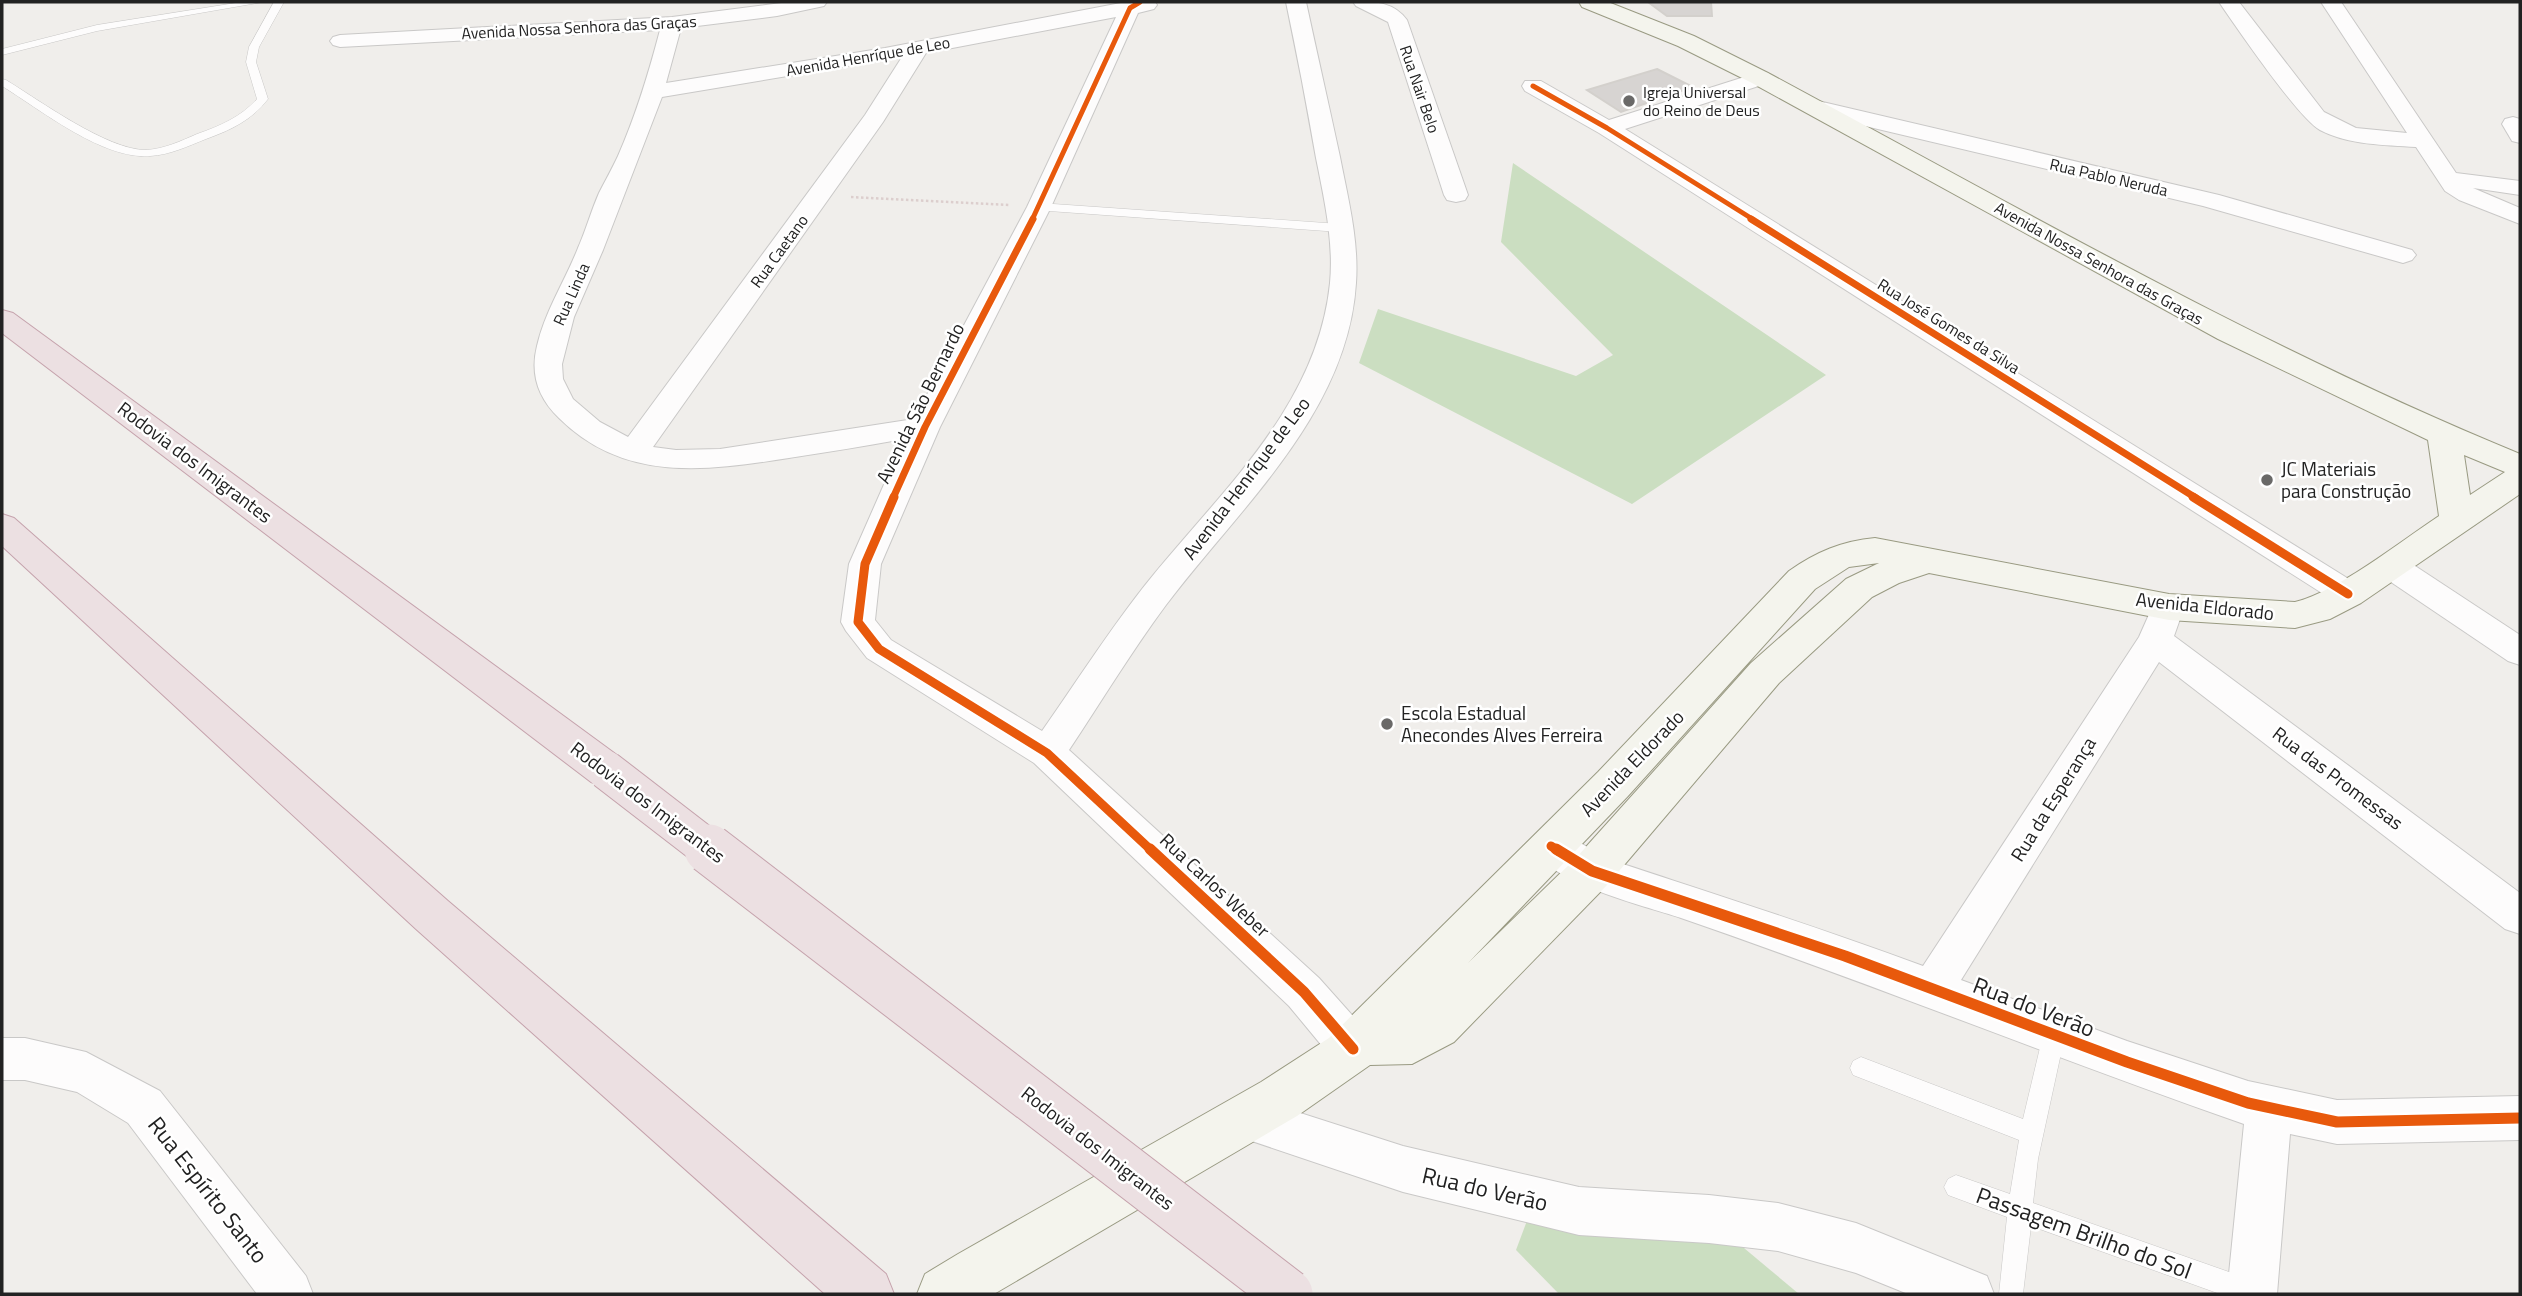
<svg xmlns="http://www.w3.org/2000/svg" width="2522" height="1296" font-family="'Titillium Web',sans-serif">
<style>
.forest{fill:#cbdec1}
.building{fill:#d7d4d2;stroke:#d3d0cc;stroke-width:2}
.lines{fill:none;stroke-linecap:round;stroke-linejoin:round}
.service-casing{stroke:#c9c8c7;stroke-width:1}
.minor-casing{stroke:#c9c8c7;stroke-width:2}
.secondary-casing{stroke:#999a82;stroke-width:2}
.motorway-casing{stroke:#c5a2ac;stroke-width:2}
.path{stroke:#dccecd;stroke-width:2.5;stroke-dasharray:2.5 2.5;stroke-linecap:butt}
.service{fill:#fdfcfc;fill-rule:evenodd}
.minor{fill:#fdfcfc;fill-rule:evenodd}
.secondary{fill:#f4f4ed;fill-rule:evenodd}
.motorway{fill:#ece0e2;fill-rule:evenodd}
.motorway-bridge-far1-casing{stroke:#c5a2ac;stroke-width:40;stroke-linecap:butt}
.motorway-bridge-casing{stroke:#c5a2ac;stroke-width:51;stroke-linecap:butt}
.motorway-bridge-far1{stroke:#ece0e2;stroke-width:38}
.motorway-bridge{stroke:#ece0e2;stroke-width:49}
.cycleway-far3-casing{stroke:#fff;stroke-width:8}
.cycleway-far2-casing{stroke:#fff;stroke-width:10}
.cycleway-far1-casing{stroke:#fff;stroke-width:13}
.cycleway-casing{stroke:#fff;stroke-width:16}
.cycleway-far3{stroke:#e8590c;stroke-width:5}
.cycleway-far2{stroke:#e8590c;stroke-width:7}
.cycleway-far1{stroke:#e8590c;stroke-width:9}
.cycleway{stroke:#e8590c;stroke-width:11}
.poi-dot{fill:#6a6968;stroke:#fff;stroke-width:2.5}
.labels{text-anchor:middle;stroke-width:5;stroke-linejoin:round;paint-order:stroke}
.far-street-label{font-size:16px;fill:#222;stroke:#fff}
.far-poi-label{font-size:16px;fill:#222;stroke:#fff;text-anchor:start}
.street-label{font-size:19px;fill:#222;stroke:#fff}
.poi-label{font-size:19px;fill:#222;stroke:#fff;text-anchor:start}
.near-street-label{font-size:23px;fill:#222;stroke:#fff}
</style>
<rect width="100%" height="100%" fill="#f0eeeb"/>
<!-- forest -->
<g class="forest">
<path d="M1513,163L1826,375L1632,504L1359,363L1378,309L1576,376L1613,355L1501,242Z"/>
<path d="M1528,1218L1738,1243L1799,1294H1559L1516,1250Z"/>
</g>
<!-- building -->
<g class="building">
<path d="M1648,2H1711L1712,16H1667Z"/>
<path d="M1657,69L1693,87L1621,112L1587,90Z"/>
</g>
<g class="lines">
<defs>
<g id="service">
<path d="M242,2H263L97,31L2,55V49L97,25Z"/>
<path d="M274,2H284L259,47L256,62L268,99C252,120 231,130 206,139C188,146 170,155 150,156C103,160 41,110 2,86V79L6,80C39,100 107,150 146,150C164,149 181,141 197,134C220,126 241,117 257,99L246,62L249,47Z"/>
<path d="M1039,203L1340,224L1346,228L1340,232L1035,210V204Z"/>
<path d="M2054,1025L2062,1028L2065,1035L2038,1159L2033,1203L2249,1279L2258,1283L2261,1294H2220L2031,1226L2023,1294H1999L2007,1217L1948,1195L1944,1187L1948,1179L1956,1175L2010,1194L2019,1140L1853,1075L1850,1068L1853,1061L1861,1057L2023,1119L2043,1035L2046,1028Z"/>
</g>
<g id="minor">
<path d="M789,2H827L824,6L777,16L681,28L666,83L885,48L1126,2H1155L1157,5L1154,9L1138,13L1051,207L940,427L881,564L875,620L891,640L1042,731C1075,684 1106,635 1142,589C1216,495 1317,410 1330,283C1334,242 1324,198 1316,158C1307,106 1297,54 1286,2H1306C1317,54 1329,105 1340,157C1348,198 1359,241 1356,283C1348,413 1240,507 1166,605C1131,652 1101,702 1069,750L1319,978L1369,1034L1375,1049L1369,1064L1353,1070L1337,1064L1289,1006L1034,763L867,658L846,631L841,622L849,564L904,439C866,446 827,452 789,458C707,471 624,483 559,418C538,398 530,374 537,346C545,311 565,281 578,248C586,230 591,211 599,193C605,181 612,169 618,156C636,115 649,72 660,30L340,47L333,45L330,41L333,37L340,35L672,17ZM1116,17L1027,207L914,419L720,449L676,450L653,447L883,122L926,53ZM902,57L865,115L628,437L600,422L573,399L563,379L562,364L574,317L603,250L662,97Z"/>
<path d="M1353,2C1374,1 1394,2 1407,20L1468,195L1465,200L1456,202L1447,200L1444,195L1388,22L1356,6Z"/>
<path d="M2219,2H2239L2324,112L2356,128L2407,133L2321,2H2341L2456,173L2520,181V195L2473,188L2520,208V224L2459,200L2445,191L2416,147C2384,145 2349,145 2320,130C2298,118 2237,28 2219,2Z"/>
<path d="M1760,72L1768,73L1771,78L1768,83L1625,129L2360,586L2365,594L2360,602L2348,606L2336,602L1599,133L1525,91L1522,86L1525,81H1541L1609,120Z"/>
<path d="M1814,100L2219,195L2412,250L2416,255L2412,260L2403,263L2203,206L1806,112L1803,107L1806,102Z"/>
<path d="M2513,117L2520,119V143L2512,141L2502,124L2505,119Z"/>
<path d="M2391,555L2403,558L2520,635V665L2508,661L2379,574L2374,566L2379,558Z"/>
<path d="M2163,607L2175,610L2180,619L2174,636L2520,893V934L2505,929L2159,662L1961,980L2127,1041L2248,1081L2337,1100L2520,1096V1140L2337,1144L2290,1134L2277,1294H2227L2244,1124C2055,1058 1870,983 1681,918C1642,905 1549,883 1531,846L1537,834C1568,824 1585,852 1614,861C1717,895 1821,928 1923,966L2139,637L2151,610Z"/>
<path d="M2,1038H25L86,1052L160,1091L306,1276L313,1294H257L128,1123L77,1092L25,1080H2Z"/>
<path d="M1247,1096L1403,1146L1579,1187L1709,1195L1778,1203L1856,1223L1987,1276L1994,1294H1908L1856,1273L1778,1251L1709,1243L1579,1235L1403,1192L1231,1134L1224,1118L1231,1102Z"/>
</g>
<path id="secondary" d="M1579,2H1608L1694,36L1768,73C2016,206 2259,347 2520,454V494L2361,603L2330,619L2295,628L2169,620L1929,573L1899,583L1872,597L1779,683L1608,884L1454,1042L1412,1064L1370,1065L1297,1116L994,1294H917L925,1274L958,1254L1261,1082L1329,1038L1598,772L1789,571C1816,552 1842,541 1875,538L2169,594L2295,602C2337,592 2401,541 2439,516L2428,440L2218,339L1752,83L1678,46L1582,7ZM2464,455L2505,472L2470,495ZM1879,563L1846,579L1751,663L1576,858L1468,963L1628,796L1815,589L1849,567Z"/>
<g id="motorway">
<path d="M2,310L13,313L621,758L627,770L621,782L606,787L591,782L2,333Z"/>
<path d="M2,514L14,518L448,901L886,1274L894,1294H825L416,929L2,546Z"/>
</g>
</defs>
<!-- service casing -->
<use href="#service" class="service-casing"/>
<!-- minor casing -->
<use href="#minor" class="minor-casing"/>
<!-- secondary casing -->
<use href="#secondary" class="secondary-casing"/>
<!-- motorway casing -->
<use href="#motorway" class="motorway-casing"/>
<!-- path -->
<path class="path" d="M851,197L1010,205"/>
<!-- service -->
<use href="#service" class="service"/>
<!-- minor -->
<use href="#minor" class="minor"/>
<!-- secondary -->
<use href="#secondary" class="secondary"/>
<!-- motorway -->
<use href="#motorway" class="motorway"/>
<defs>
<path id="motorway-bridge-far1" d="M606,770L711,851"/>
<path id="motorway-bridge" d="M709,849L1288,1294"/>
</defs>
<!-- motorway-bridge-far1 casing -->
<use href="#motorway-bridge-far1" class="motorway-bridge-far1-casing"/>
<!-- motorway-bridge casing -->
<use href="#motorway-bridge" class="motorway-bridge-casing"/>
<!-- motorway-bridge-far1 -->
<use href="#motorway-bridge-far1" class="motorway-bridge-far1"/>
<!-- motorway-bridge -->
<use href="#motorway-bridge" class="motorway-bridge"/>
<defs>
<g id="cycleway-far3">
<path d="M1533,86L1607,128L1754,220"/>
<path d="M1032,220L1130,8L1140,2"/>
</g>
<g id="cycleway-far2">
<path d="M1751,219L2196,498"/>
<path d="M893,498L925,427L1033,219"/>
</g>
<g id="cycleway-far1">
<path d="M894,497L865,564L858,622L879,649L1047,753L1152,851"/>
<path d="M2193,497L2348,594"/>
<path d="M1551,846L1558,851"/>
</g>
<g id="cycleway">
<path d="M1150,849L1304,992L1353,1049"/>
<path d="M1556,849L1592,871L1845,956L2127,1062L2248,1103L2337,1122L2520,1118"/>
</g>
</defs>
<!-- cycleway-far3 casing -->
<use href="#cycleway-far3" class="cycleway-far3-casing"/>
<!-- cycleway-far2 casing -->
<use href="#cycleway-far2" class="cycleway-far2-casing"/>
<!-- cycleway-far1 casing -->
<use href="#cycleway-far1" class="cycleway-far1-casing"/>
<!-- cycleway casing -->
<use href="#cycleway" class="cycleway-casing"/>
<!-- cycleway-far3 -->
<use href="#cycleway-far3" class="cycleway-far3"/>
<!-- cycleway-far2 -->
<use href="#cycleway-far2" class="cycleway-far2"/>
<!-- cycleway-far1 -->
<use href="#cycleway-far1" class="cycleway-far1"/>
<!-- cycleway -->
<use href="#cycleway" class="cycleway"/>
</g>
<!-- markers -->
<g class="poi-dot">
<circle cx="1629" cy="101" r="7"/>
<circle cx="2267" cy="480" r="7"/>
<circle cx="1387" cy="724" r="7"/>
</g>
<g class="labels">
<!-- far-street labels -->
<g class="far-street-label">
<text transform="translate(579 27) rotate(-3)" y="6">Avenida Nossa Senhora das Graças</text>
<text transform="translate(868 56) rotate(-10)" y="6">Avenida Henríque de Leo</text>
<text transform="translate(1420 89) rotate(71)" y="6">Rua Nair Belo</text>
<text transform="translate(2109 177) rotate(13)" y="6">Rua Pablo Neruda</text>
<text transform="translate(779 251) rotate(-54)" y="6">Rua Caetano</text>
<text transform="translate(2099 263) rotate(29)" y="6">Avenida Nossa Senhora das Graças</text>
<text transform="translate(571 294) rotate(-66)" y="6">Rua Linda</text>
<text transform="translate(1949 326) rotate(32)" y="6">Rua José Gomes da Silva</text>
</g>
<!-- far-poi labels -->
<g class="far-poi-label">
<text x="1643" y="98">Igreja Universal<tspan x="1643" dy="18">do Reino de Deus</tspan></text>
</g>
<!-- street labels -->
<g class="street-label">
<text transform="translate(920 403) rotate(-64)" y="7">Avenida São Bernardo</text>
<text transform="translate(195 462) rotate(37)" y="7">Rodovia dos Imigrantes</text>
<text transform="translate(1246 478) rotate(-53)" y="7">Avenida Henríque de Leo</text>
<text transform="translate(2205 606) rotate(6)" y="7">Avenida Eldorado</text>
<text transform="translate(1632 763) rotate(-46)" y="7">Avenida Eldorado</text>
<text transform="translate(2338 778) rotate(37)" y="7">Rua das Promessas</text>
<text transform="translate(2053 799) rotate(-58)" y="7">Rua da Esperança</text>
<text transform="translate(648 802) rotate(37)" y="7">Rodovia dos Imigrantes</text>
<text transform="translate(1215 885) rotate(43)" y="7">Rua Carlos Weber</text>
<text transform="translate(1098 1148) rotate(38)" y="7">Rodovia dos Imigrantes</text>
</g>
<!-- poi labels -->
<g class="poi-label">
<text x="2281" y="476">JC Materiais<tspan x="2281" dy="22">para Construção</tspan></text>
<text x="1401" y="720">Escola Estadual<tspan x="1401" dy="22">Anecondes Alves Ferreira</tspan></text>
</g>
<!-- near-street labels -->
<g class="near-street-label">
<text transform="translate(2034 1007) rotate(21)" y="8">Rua do Verão</text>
<text transform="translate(1485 1189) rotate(13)" y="8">Rua do Verão</text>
<text transform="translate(208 1190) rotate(52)" y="8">Rua Espírito Santo</text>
<text transform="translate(2084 1233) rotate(20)" y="8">Passagem Brilho do Sol</text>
</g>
</g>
<!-- border -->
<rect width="2522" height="1296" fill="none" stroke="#222222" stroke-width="7"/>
</svg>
